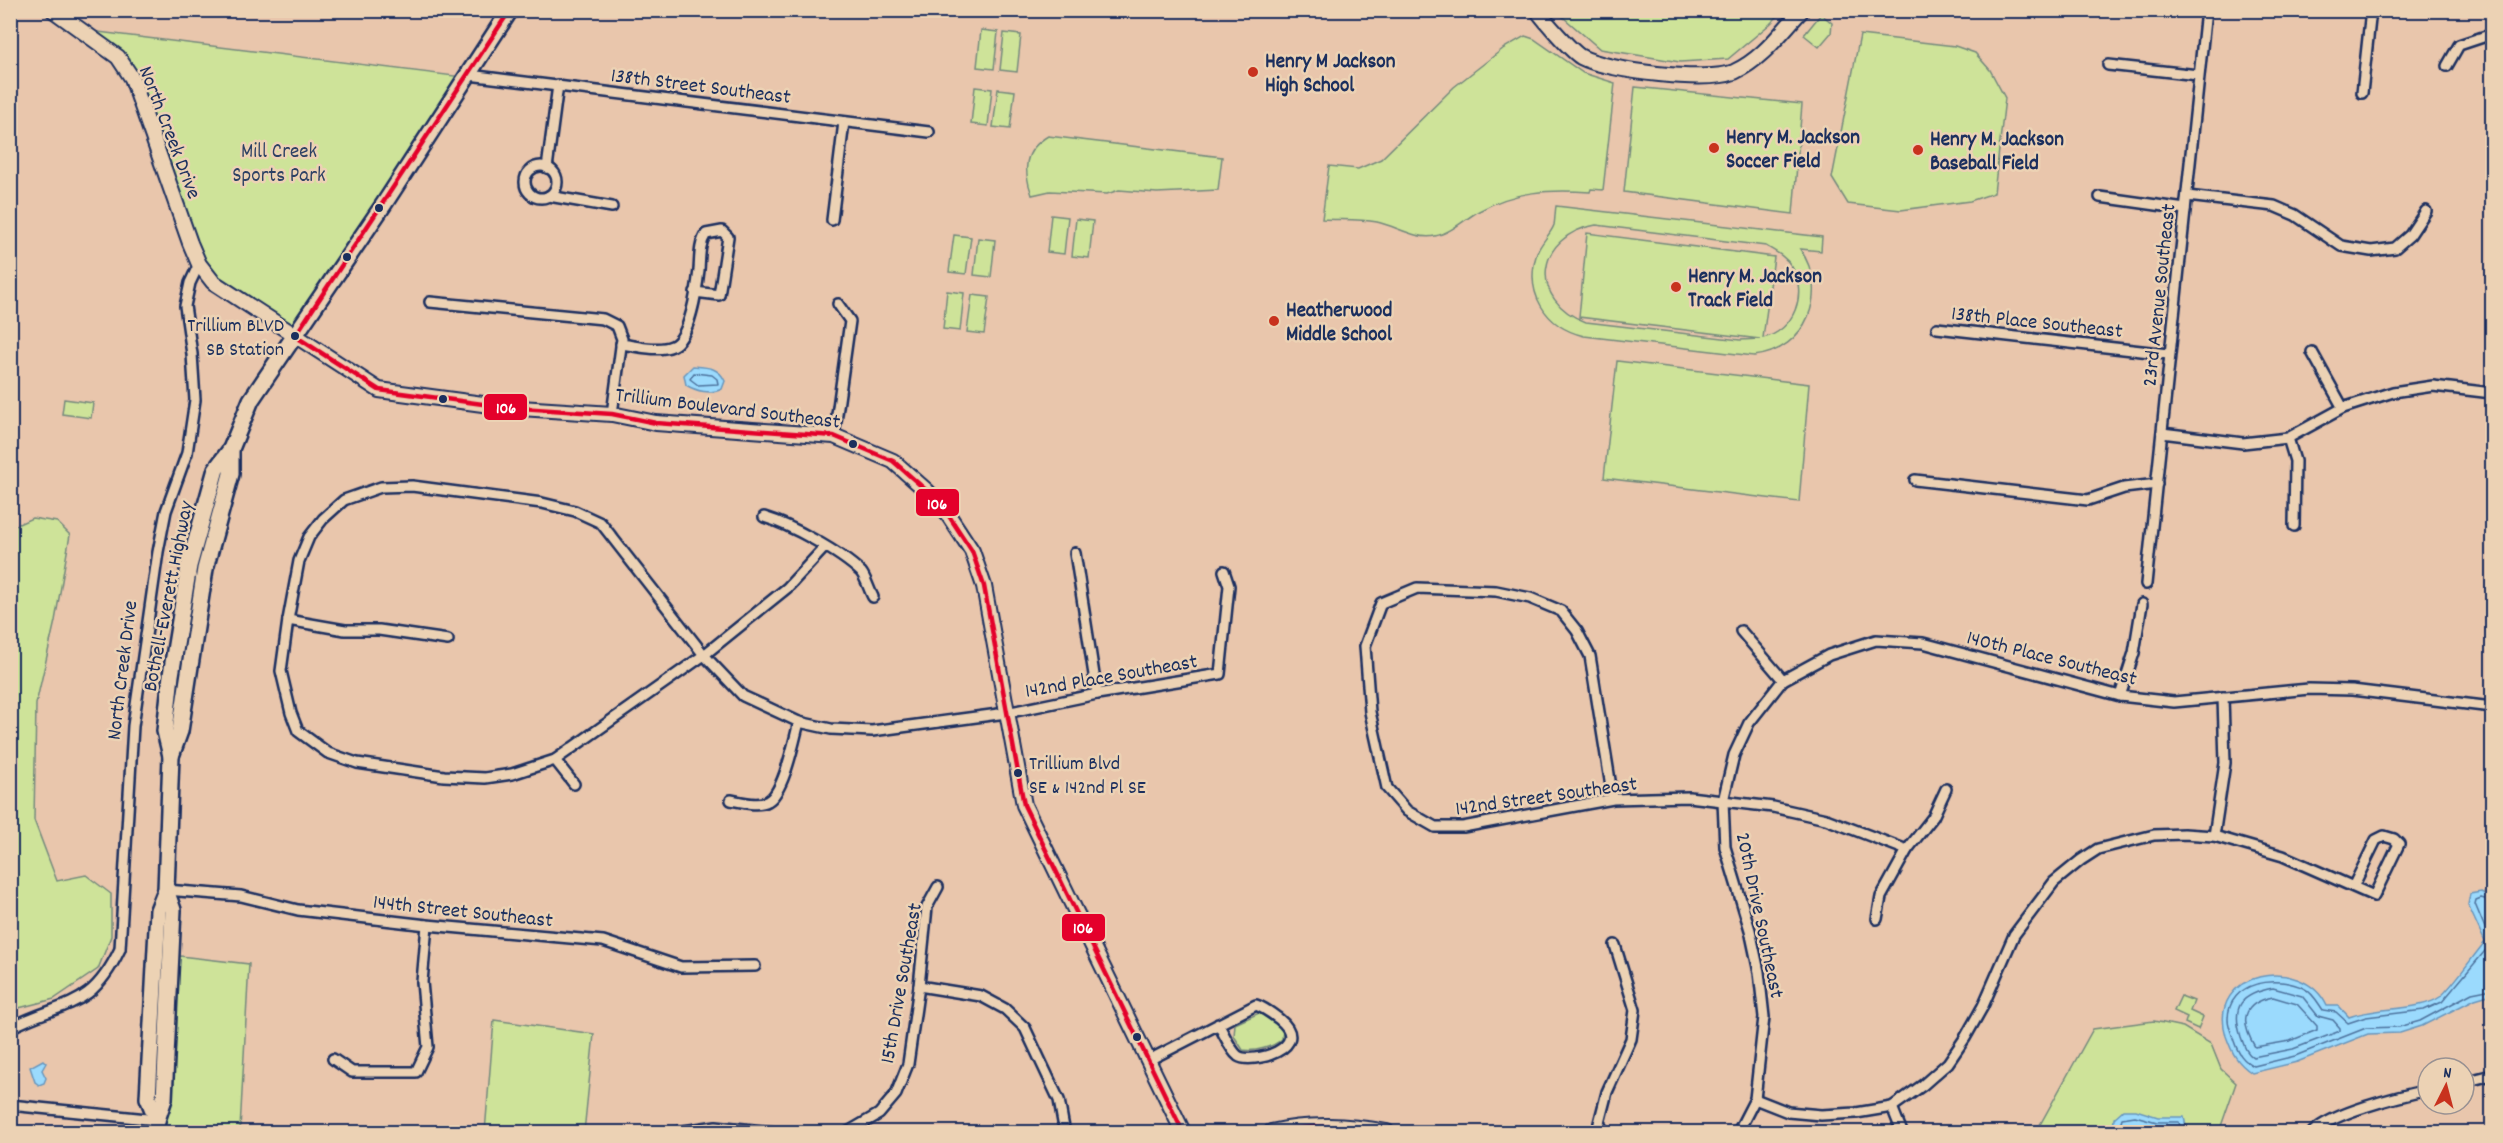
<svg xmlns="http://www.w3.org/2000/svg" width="2503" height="1143" font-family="Dekko,sans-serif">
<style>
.green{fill:#cee399;stroke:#74897c;stroke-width:1.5;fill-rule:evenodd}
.water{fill:#9bdafd;stroke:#6896bd;stroke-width:1.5}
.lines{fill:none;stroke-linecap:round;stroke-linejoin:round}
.shore{stroke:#4e739e;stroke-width:1.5}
.street-casing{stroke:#1b2f5e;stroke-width:14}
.secondary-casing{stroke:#1b2f5e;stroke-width:18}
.primary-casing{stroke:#1b2f5e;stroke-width:20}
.street{stroke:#ecd2b4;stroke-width:9}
.secondary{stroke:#ecd2b4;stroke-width:14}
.primary{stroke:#ecd2b4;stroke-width:15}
.bus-1-casing{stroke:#ecd2b4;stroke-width:9}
.bus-1{stroke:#e4002b;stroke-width:4.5}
.poi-dot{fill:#c8321e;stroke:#ecd2b4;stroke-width:2}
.bus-dot{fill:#1b2f5e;stroke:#ecd2b4;stroke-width:2}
.labels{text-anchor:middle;stroke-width:5;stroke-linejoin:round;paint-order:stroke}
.bus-label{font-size:20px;fill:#1b2f5e;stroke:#ecd2b4;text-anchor:end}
.poi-label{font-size:21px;font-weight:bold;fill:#1b2f5e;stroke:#ecd2b4;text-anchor:start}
.street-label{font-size:21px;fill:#1b2f5e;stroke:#ecd2b4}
.park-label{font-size:21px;fill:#2d4164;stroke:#ecd2b4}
.line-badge{stroke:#ecd2b4;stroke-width:2}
.badge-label{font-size:16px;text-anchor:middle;font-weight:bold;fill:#fff}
</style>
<rect width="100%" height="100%" fill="#e9c6ac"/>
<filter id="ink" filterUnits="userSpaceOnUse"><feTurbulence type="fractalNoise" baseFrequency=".0167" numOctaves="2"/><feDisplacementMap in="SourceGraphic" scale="12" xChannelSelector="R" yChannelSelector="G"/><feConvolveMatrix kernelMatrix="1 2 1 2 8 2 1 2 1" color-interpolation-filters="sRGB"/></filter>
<g filter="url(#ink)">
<!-- green -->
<g class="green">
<path d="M1556,11H1783L1770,24L1728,59L1680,62L1600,49Z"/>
<path d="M1821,14L1832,23L1831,33L1819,47L1804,35Z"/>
<path d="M981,30L998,32L994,69L977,67Z"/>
<path d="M90,31L463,77L295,331L215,280L201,261L128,66Z"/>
<path d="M1004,33L1021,35L1017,72L1000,70Z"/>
<path d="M1860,35L1955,46L1975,53L1990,70L2005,98L1994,193L1970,201L1901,210L1848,204L1832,178Z"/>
<path d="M1525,36L1534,39L1583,73L1615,83L1603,190L1591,189L1590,192C1550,189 1514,191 1479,211C1465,219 1451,233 1435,236C1416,240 1396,226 1377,222C1359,219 1341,220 1322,219L1329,166L1358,169L1381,159L1454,87L1504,48Z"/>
<path d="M975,87L992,89L988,126L971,124Z"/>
<path d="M1635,87L1802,104L1793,214L1624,192Z"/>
<path d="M998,89L1015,91L1010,129L993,127Z"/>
<path d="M1048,136L1222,157L1218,190L1157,193L1119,190L1107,194L1050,191L1032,195C1023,170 1023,151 1048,136Z"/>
<path d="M1556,206L1822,237L1821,251L1800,249C1830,292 1807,350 1754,356L1584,336C1545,327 1524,292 1537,253C1541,242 1551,234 1554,225C1555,220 1555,212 1556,206ZM1596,225L1766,246C1776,252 1786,257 1792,267C1808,294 1794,331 1763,338L1774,257L1587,233L1579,317L1760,339L1740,340L1586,322C1528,301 1535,235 1596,225Z"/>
<path d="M1051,215L1068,217L1064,254L1047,252Z"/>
<path d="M1076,219L1093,221L1089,258L1072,256Z"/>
<path d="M954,235L971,237L966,274L949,272Z"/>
<path d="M978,238L995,240L991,277L974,275Z"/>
<path d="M947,291L964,293L960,331L943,329Z"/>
<path d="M972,295L989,297L984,334L967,332Z"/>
<path d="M1617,361L1809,384L1799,502L1604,478Z"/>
<path d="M64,399L93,403L91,418L62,414Z"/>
<path d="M32,518L57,522L70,535L55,621L36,704L34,820L57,881L86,875L111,894V936L98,969L54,999L11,1010L10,528Z"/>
<path d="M171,955L249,964L240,1129L261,1132H154Z"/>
<path d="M2181,996L2194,1001L2190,1011L2203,1017L2198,1029L2185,1023L2187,1017L2174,1011Z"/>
<path d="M1259,1013L1280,1027L1283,1030L1282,1039C1274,1047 1254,1052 1243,1050L1234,1036L1235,1024Z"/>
<path d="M494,1020L594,1034L584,1132H485Z"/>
<path d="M2154,1021L2183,1027L2211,1044L2221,1069L2236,1083L2219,1132H2036L2093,1029Z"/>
</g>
<!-- water -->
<g class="water">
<path d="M693,366C707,367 719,367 725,381L722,389C711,395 696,391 686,385L684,375Z"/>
<path d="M2481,892L2492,898V994L2475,999L2422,1026L2400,1033L2368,1034L2297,1062L2252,1073C2237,1063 2232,1053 2226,1036C2206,970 2303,954 2327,1006H2339L2349,1017C2374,1007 2421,1011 2440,997C2454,985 2472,957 2485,942L2468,905L2470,894Z"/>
<path d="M43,1060L46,1063L42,1070L46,1078L44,1083L39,1085L35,1082L30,1067Z"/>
<path d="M2123,1110H2136L2158,1117H2184L2187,1131L2113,1132L2114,1118Z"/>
</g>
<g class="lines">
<!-- shore -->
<g class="shore">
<path d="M694,373L712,375L717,379L718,384L698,385L690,379Z"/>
<path d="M2492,901L2481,898L2476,900L2475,904L2490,940V945L2442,1002L2424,1010L2366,1017L2348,1023L2336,1012L2323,1010C2318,1003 2313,993 2305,989C2278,974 2228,981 2228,1019C2228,1026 2232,1034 2234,1041C2238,1053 2243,1061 2254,1066L2295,1056L2366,1028L2399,1027L2420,1021L2472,993L2492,989"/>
<path d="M2273,988L2302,996L2318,1016L2333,1020L2340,1028V1031L2293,1049L2253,1057C2246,1053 2244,1045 2241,1037C2231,1006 2241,994 2273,988Z"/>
<path d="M2273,997L2297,1004L2317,1026V1030L2290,1041L2255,1047C2240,1022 2241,1003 2273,997Z"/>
<path d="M2118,1132L2122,1118L2135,1116L2157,1122H2179L2181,1132"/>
</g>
<defs>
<g id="street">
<path d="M2108,65L2198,75"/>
<path d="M2447,66L2459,45L2492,34"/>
<path d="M469,75L929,132"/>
<path d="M2362,93L2371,10"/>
<circle cx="541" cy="182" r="16"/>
<path d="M547,168L558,85"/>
<path d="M549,196L612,207"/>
<path d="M2187,196L2274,206L2295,215L2341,246L2371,251L2395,248L2410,235L2426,211"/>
<path d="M2100,197L2185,209"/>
<path d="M832,220L844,122"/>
<path d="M430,302L603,319L617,326L622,339L612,414"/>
<path d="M1937,328L2168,354"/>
<path d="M621,344C636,346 658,352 672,346C690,339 697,288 699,270C700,258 699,244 706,234L722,231L728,237L719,295L695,292"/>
<path d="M2312,352L2343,408"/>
<path d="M2162,433L2243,443L2288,438L2343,408L2393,392L2433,386L2492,393"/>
<path d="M834,436L850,321L838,304"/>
<path d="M2288,438L2295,461L2294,526"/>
<path d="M1915,480L2088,500L2124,488L2157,484"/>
<path d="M764,517C791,525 840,552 861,572C866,578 869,590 873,597"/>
<path d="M825,547L787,588L704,655L601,523L575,511L542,503L412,486L381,487L344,500L323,519L309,537L299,561L288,620L281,671L291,713L298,731L328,753L357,763L444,776L485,778L512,774L555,760L704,655L743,696L799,722L831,729L872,731L1006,713L1097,694L1220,674L1229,586L1224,571"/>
<path d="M1075,553L1097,694"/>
<path d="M2146,584L2206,10"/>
<path d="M288,620L345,630H379L448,640"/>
<path d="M1741,631L1783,680L1829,655L1876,640L1923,643L2120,696L2174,702L2309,689L2352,690L2492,707"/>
<path d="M2120,696L2134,653L2142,604"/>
<path d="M555,760L574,784"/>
<path d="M1613,799L1590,656L1577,631L1561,611L1530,598L1496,591L1417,588L1381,603L1365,646L1370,712L1387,788L1407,811L1435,827H1463L1613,799L1689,797L1773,807L1826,819L1907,850"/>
<path d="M731,800C742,802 758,807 768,801C784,792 794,741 799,722"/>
<path d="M2214,836L2225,763L2223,697"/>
<path d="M166,890L241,896L298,910L427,925L603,941L681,967L755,966"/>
<path d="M1877,919L1881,897L1907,850L1933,817L1946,789"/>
<path d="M919,986L981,996L1005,1009L1025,1028L1059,1100L1064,1128L1060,1132"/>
<path d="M10,1028C64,1000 90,1012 120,949L133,726L158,552L166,511L187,453L195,400L192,354L185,306L190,283L199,264"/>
<path d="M333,1059L352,1072H416L428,1047L422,982L427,925"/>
<path d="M1149,1060L1256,1005C1265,1008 1271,1013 1279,1019C1315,1048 1251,1065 1238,1056C1230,1050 1224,1033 1218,1024"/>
<path d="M2464,1082L2492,1075"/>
<path d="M1755,1099L1788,1112L1821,1115L1856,1113L1892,1107L1923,1085L1948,1063L1965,1038L1983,1006L2014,935L2054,882L2081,860L2098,849L2154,835L2184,834L2214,836L2283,856L2374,896L2399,844L2394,839L2384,836L2376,840L2354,885"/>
<path d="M10,1105L157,1120"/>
<path d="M1892,1107L1902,1132"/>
<path d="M677,1132L716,1126L774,1132"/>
<path d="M848,1132L879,1114L896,1094L908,1064L919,986L927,907L938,887"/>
<path d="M1604,1132L1599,1123L1607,1092L1631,1039L1635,1010L1615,945"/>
<path d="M1738,1132L1755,1099L1764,1017L1759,972L1750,930L1725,847L1723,801L1734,755L1749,723L1783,680"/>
<path d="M2313,1132C2332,1113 2400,1096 2428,1090"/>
</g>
<g id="secondary">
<path d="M53,10L118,57L132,78L190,243L199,264L213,282L379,390L505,407L612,414L656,423L834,436L893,461L927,491L949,516L972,551L984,586L1024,805L1183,1132"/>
<path d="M1537,10C1545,21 1571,51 1581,57C1607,71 1707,83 1734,72C1763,59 1781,32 1802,10"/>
<path d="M1271,1132C1310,1123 1347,1125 1387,1132"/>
</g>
<g id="primary">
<path d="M171,756L180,731L205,569L231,474V449"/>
<path d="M157,1120L148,1098L158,910L166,890L171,756L165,731L171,675L189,566L216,469L231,449L251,400L384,204L510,10"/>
<path d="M156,1132L157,1120L164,1099L173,910L166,890"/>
</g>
</defs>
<!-- street casing -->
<use href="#street" class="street-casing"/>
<!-- secondary casing -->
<use href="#secondary" class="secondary-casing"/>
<!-- primary casing -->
<use href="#primary" class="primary-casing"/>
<!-- street -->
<use href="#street" class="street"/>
<!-- secondary -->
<use href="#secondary" class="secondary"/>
<!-- primary -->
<use href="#primary" class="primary"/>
<defs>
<g id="bus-1">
<path d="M295,336L379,390L505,407L612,414L656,423L834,436L893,461L927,491L949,516L972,551L984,586L1024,805L1183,1132"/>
<path d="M295,336L510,10"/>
<path d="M1271,1132C1310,1124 1348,1126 1387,1132"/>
</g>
</defs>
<!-- bus-1 casing -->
<use href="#bus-1" class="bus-1-casing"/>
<!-- bus-1 -->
<use href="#bus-1" class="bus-1"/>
</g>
</g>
<!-- markers -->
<g class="poi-dot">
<circle cx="1253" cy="72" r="6"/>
<circle cx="1714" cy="148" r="6"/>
<circle cx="1918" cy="150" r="6"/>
<circle cx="1676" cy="287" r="6"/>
<circle cx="1274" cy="321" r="6"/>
</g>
<g class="bus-dot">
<circle cx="379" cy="208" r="5"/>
<circle cx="347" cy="257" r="5"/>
<circle cx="295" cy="336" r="5"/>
<circle cx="443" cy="399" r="5"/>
<circle cx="853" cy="444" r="5"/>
<circle cx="1018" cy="773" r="5"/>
<circle cx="1137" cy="1037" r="5"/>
</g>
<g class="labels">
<!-- bus labels -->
<g class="bus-label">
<text x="284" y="331">Trillium BLVD<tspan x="284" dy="24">SB Station</tspan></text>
<text x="1029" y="769" text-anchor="start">Trillium Blvd<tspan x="1029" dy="24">SE &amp; 142nd Pl SE</tspan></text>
</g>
<!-- poi labels -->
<g class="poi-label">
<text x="1265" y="67">Henry M Jackson<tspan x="1265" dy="24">High School</tspan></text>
<text x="1726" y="143">Henry M. Jackson<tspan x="1726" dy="24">Soccer Field</tspan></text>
<text x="1930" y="145">Henry M. Jackson<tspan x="1930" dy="24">Baseball Field</tspan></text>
<text x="1688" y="282">Henry M. Jackson<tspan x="1688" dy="24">Track Field</tspan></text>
<text x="1286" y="316">Heatherwood<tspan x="1286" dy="24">Middle School</tspan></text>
</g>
<!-- street labels -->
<g class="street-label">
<text transform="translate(701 85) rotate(7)" y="7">138th Street Southeast</text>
<text transform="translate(171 132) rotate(69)" y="7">North Creek Drive</text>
<text transform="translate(2158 295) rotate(-84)" y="7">23rd Avenue Southeast</text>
<text transform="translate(2037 321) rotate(6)" y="7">138th Place Southeast</text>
<text transform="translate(728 407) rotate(7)" y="7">Trillium Boulevard Southeast</text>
<text transform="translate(167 596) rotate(-79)" y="7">Bothell-Everett Highway</text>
<text transform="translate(2052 657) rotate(14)" y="7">140th Place Southeast</text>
<text transform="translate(121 670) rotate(-83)" y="7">North Creek Drive</text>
<text transform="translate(1111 675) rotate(-10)" y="7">142nd Place Southeast</text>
<text transform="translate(1546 795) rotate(-8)" y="7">142nd Street Southeast</text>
<text transform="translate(463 910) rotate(6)" y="7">144th Street Southeast</text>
<text transform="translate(1761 915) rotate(78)" y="7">20th Drive Southeast</text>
<text transform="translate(900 983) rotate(-80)" y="7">15th Drive Southeast</text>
</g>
<!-- park labels -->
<g class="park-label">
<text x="279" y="157">Mill Creek<tspan x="279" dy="24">Sports Park</tspan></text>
</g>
</g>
<g class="line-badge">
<rect x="483" y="393" width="45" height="28" rx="6" fill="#e4002b"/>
<rect x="915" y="488" width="45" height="29" rx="6" fill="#e4002b"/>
<rect x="1061" y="913" width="45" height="29" rx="6" fill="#e4002b"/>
</g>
<g class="badge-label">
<text x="506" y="413">106</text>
<text x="937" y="509">106</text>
<text x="1083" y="933">106</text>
</g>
<!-- margin -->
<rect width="2503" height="1143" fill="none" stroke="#ecd2b4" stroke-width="36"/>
<rect x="18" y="18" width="2467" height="1107" fill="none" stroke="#1b2f5e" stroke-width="2" filter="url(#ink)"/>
<!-- north arrow -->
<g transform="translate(2446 1086) rotate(6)"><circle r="28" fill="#ecd2b4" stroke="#989192" stroke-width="1.5"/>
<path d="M0-4.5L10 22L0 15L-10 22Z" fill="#c8321e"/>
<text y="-9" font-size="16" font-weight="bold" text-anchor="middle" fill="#1b2f5e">N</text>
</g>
</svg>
